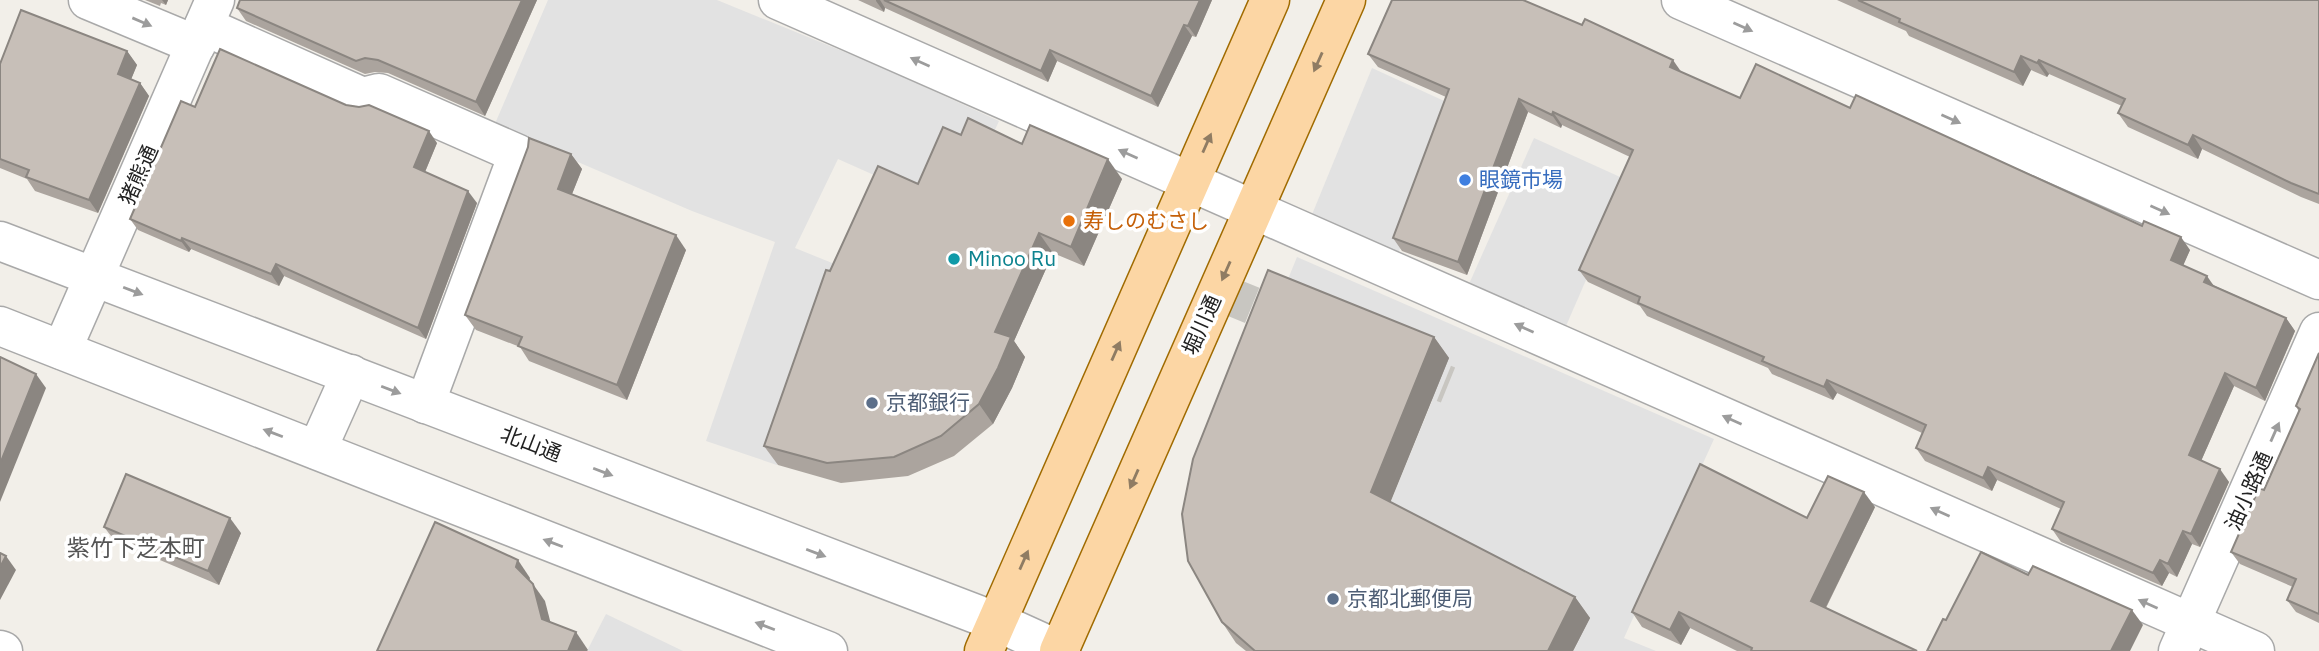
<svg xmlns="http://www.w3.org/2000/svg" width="2319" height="651" font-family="'IBM Plex Sans','Noto Sans JP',sans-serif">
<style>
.parking{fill:#e2e2e2}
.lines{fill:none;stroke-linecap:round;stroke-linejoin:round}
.minor-tunnel{stroke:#c8c6c1;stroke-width:38;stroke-dasharray:38 19;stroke-linecap:butt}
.minor-casing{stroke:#a9a9a9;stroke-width:41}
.major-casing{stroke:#a06b00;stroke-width:41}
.minor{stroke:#fff;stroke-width:38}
.major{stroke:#fcd6a4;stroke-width:38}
.wall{fill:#aba49e}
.shaded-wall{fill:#8b8681}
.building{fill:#c7bfb8;stroke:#8b8681;stroke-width:2}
.oneway{fill:#9c9c9c}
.oneway2{fill:#8f7c63}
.shop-dot{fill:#3f7fe0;stroke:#fff;stroke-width:2.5}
.food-dot{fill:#e8710a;stroke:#fff;stroke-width:2.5}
.culture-dot{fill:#0f9aa8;stroke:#fff;stroke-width:2.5}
.service-dot{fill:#5c6f8a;stroke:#fff;stroke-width:2.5}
.labels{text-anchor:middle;stroke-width:7;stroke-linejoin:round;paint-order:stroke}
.street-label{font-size:21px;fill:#222;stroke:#fff}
.shop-label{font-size:21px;fill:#366cbe;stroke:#fff;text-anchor:start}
.food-label{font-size:21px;fill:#c56008;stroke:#fff;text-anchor:start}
.culture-label{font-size:21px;fill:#0d838f;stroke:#fff;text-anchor:start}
.service-label{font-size:21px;fill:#4e5e75;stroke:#fff;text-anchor:start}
.neighbourhood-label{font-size:23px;fill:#555;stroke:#fff}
</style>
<rect width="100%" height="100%" fill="#f2efe9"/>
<!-- parking -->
<g class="parking">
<path d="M548,0H717L879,66L999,121L990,141L948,208L838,159L795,248L847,269L777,465L706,441L775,242L692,211L494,126Z"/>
<path d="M1372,68L1453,105L1398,254L1311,217Z"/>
<path d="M1534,138L1629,181L1566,326L1469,284Z"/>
<path d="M1297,257L1714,439L1624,638L1656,651H1573L1589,618L1386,513L1432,401L1266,333Z"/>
<path d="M606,614L683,651H587Z"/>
</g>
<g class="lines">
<!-- minor-tunnel -->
<g class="minor-tunnel">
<path d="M1217,291L1303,326"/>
<path d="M1391,362L1448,385"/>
</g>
<defs>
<g id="minor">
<path d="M88,0L196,45"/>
<path d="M778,0L2255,651"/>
<path d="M1681,0L2319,280"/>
<path d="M204,26L363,97L379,93L518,154L425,404"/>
<path d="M0,241L997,622L1061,651"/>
<path d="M0,326L828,651"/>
<path d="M62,350L215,0"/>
<path d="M317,450L351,374"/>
<path d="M0,650L3,651"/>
<path d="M2178,651L2319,332"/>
</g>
<g id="major">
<path d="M984,651L1270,0"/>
<path d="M1059,651L1346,0"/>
</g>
</defs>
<!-- minor casing -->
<use href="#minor" class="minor-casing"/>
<!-- major casing -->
<use href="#major" class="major-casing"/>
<!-- minor -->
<use href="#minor" class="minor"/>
<!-- major -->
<use href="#major" class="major"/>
</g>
<!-- wall -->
<g class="wall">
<path d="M145,0H168L166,5L161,3L160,6Z"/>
<path d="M240,0H537L485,116L388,73L375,72L365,74L246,21L237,8Z"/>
<path d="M858,0H1212L1196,37L1192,36L1158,107L1057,61L1048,82L885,8L884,12Z"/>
<path d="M1837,0H2319V204L2301,197L2202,149L2198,159L2128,127L2118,113L2122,106L2049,74L2047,77L2031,70L2023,86L1909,36L1906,31Z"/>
<path d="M127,51L137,65L131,79L140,83L149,96L98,213L35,191L27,179L0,168V64Z"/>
<path d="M1368,54L1682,73L1740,98L1850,108L2190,250L2183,265L2215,286L2286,318L2295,331L2265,401L2234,386L2201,461L2229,482L2200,547L2192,544L2177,577L2169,573L2162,586L2061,542L2052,529L2061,509L1997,480L1992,491L1925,461L1916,448L1922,433L1837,393L1833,400L1772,374L1768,368L1647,316L1640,306L1588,282L1579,270L1630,157L1562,125L1561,128L1528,112L1467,275L1402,251L1393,238L1446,97L1378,67Z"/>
<path d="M346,105L437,143L425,172L477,203L426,339L284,276L279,286L191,249L189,252L138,230L130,219L195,107Z"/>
<path d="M961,135L1022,144L1122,179L1084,266L1053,253L1014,341L1025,357L1012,388L993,424L954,456L908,476L841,483L778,465L764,446L830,271L918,184Z"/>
<path d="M571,154L582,169L572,194L686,250L627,400L529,361L520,347L476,330L465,315Z"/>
<path d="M1434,337L1449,358L1390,502L1575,597L1590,618L1573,651H1246L1236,643L1222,622Z"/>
<path d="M2319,353V623L2296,612L2287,600L2293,587L2240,564L2231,552L2264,490L2299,412L2296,406Z"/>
<path d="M1875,507L1826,608L1917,651H1737L1690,628L1681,645L1642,627L1632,612L1807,518Z"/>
<path d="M104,527L241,533L219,585L115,541Z"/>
</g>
<!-- shaded-wall -->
<g class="shaded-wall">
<path d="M162,0H168L166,5Z"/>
<path d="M522,0H537L485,116L476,102Z"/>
<path d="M876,0H880L885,8L884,12L876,1Z"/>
<path d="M1200,0H1212L1196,37L1188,26Z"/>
<path d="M1184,25L1192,36L1158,107L1151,96Z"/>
<path d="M1050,50L1057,61L1048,82L1041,71Z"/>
<path d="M127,51L137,65L128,87L118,74Z"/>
<path d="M2021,56L2031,70L2023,86L2014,72Z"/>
<path d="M1673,60L1682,73L1670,67Z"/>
<path d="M2039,60L2049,74L2047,77L2037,63Z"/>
<path d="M140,83L149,96L98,213L89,200Z"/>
<path d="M1519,99L1528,112L1467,275L1458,262Z"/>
<path d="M1553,112L1562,125L1561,128L1552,115Z"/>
<path d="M429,131L437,143L422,179L414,167Z"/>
<path d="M2193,135L2202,149L2198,159L2188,145Z"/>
<path d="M571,154L582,169L568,204L558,189Z"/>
<path d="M1108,159L1122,179L1084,266L1071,247Z"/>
<path d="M468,191L477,203L426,339L418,328Z"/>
<path d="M1039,233L1053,253L1014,341L1025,357L1012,388L993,424L979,404L995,332Z"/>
<path d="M676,235L686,250L627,400L617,385Z"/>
<path d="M2181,237L2190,250L2180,273L2171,260Z"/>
<path d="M182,238L191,249L189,252L181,241Z"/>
<path d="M276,264L284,276L279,286L271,274Z"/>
<path d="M2207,276L2216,289L2204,282Z"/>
<path d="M2286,318L2295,331L2265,401L2256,388Z"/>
<path d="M1434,337L1449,358L1386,513L1371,492Z"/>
<path d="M2225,373L2234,386L2198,468L2189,455Z"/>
<path d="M36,374L46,388L0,502V464Z"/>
<path d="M1827,380L1837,393L1833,400L1824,387Z"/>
<path d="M1988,467L1997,480L1992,491L1983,478Z"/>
<path d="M2220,469L2229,482L2200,547L2191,534Z"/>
<path d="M1864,492L1875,507L1821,617L1811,601Z"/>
<path d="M230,518L241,533L219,585L208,571Z"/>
<path d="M2183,531L2192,544L2177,577L2168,564Z"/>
<path d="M6,556L16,570L0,600V567Z"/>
<path d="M518,560L530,578L528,585L516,567Z"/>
<path d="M2160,560L2169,573L2162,586L2153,573Z"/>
<path d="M533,584L545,601L554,636L542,619Z"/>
<path d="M1575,597L1590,618L1573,651H1548Z"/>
<path d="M2132,610L2143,625L2130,651H2111Z"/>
<path d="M1679,612L1690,628L1681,645L1670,630Z"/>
<path d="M576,632L588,650L587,651H568Z"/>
</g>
<!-- building -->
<g class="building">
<path d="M240,0H522L476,102L378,60L365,58L356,61L237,8Z"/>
<path d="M884,0H1200L1188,26L1184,25L1151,96L1050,50L1041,71Z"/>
<path d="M1392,0H1523L1582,25L1585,19L1673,60L1670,67L1740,98L1756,64L1850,108L1856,95L2142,226L2144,221L2181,237L2171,260L2207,276L2204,282L2286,318L2256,388L2225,373L2189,455L2220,469L2191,534L2183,531L2168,564L2160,560L2153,573L2052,529L2064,502L1988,467L1983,478L1916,448L1926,425L1827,380L1824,387L1762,361L1764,357L1638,303L1640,297L1579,270L1633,150L1553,112L1552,115L1519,99L1458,262L1393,238L1449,89L1368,54Z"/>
<path d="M1858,0H2319V194L2291,183L2193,135L2188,145L2118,113L2125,99L2039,60L2037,63L2021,56L2014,72L1899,22L1900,19Z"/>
<path d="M21,10L127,51L118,74L140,83L89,200L26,177L29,170L0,159V64Z"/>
<path d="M220,49L346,105L359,107L369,105L429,131L414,167L468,191L418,328L276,264L271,274L182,238L181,241L130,219L181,101L195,107Z"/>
<path d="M968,118L1022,144L1030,125L1108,159L1071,247L1039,233L995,332L1011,337L998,368L979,404L941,436L894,457L827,463L764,446L826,270L830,271L878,166L918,184L943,127L961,135Z"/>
<path d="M529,138L571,154L558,189L676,235L617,385L518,346L522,337L465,315L528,147Z"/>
<path d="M1268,270L1434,337L1371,492L1575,597L1548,651H1255L1222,622L1188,561L1182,514L1193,459Z"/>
<path d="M2319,353V614L2287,600L2296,579L2231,552L2259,488L2264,490L2300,409L2296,406Z"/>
<path d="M0,357L36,374L0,464Z"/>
<path d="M1700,464L1807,518L1828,476L1864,492L1811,601L1917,651H1751L1752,648L1679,612L1670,630L1632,612Z"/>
<path d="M126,474L230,518L208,571L104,527Z"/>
<path d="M435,522L518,560L516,567L533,584L542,619L576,632L568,651H377Z"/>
<path d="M1981,552L2028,575L2033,566L2132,610L2111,651H1927L1943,619L1946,620Z"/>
<path d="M0,553L6,556L0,567Z"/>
</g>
<!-- one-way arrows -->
<defs><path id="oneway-solid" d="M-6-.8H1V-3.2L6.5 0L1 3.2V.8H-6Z" transform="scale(1.75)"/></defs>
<g class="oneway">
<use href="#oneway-solid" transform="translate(142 22) rotate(23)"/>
<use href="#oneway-solid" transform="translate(1743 27) rotate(24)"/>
<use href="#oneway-solid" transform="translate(920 62) rotate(-156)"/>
<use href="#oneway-solid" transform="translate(1951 119) rotate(24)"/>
<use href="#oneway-solid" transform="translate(1128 154) rotate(-156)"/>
<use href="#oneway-solid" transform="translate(2160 210) rotate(24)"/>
<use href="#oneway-solid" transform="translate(133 291) rotate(21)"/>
<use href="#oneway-solid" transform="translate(1524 328) rotate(-156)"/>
<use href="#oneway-solid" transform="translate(391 390) rotate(21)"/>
<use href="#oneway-solid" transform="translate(1732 420) rotate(-156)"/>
<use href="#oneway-solid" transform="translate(2275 432) rotate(-66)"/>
<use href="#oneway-solid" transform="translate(273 433) rotate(-159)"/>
<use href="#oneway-solid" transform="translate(603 472) rotate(21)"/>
<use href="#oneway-solid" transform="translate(1940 512) rotate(-156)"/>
<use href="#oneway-solid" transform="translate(553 543) rotate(-159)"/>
<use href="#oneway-solid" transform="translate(816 553) rotate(21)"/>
<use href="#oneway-solid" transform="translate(2148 604) rotate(-156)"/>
<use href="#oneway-solid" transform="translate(765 626) rotate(-159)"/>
</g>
<g class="oneway2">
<use href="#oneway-solid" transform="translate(1318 62) rotate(114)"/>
<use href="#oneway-solid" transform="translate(1207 143) rotate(-66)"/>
<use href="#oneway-solid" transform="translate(1226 271) rotate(114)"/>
<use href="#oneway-solid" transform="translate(1116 351) rotate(-66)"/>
<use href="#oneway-solid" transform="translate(1134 479) rotate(114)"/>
<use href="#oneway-solid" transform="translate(1024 560) rotate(-66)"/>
</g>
<!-- markers -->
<circle class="shop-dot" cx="1465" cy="180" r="7"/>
<circle class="food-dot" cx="1069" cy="221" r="7"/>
<circle class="culture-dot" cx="954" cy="259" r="7"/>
<g class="service-dot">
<circle cx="872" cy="403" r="7"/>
<circle cx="1333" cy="599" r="7"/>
</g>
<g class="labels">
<!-- street labels -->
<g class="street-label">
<text transform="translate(139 175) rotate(-66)" y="7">猪熊通</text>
<text transform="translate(1202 325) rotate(-66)" y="7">堀川通</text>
<text transform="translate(531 444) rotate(21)" y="7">北山通</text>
<text transform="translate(2249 491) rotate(-66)" y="7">油小路通</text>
</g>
<!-- shop labels -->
<g class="shop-label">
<text x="1479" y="187">眼鏡市場</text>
</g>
<!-- food labels -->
<g class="food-label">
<text x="1083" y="228">寿しのむさし</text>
</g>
<!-- culture labels -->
<g class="culture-label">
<text x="968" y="266">Minoo Ru</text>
</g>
<!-- service labels -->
<g class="service-label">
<text x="886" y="410">京都銀行</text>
<text x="1347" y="606">京都北郵便局</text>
</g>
<!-- neighbourhood labels -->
<g class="neighbourhood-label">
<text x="136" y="556">紫竹下芝本町</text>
</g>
</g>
</svg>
